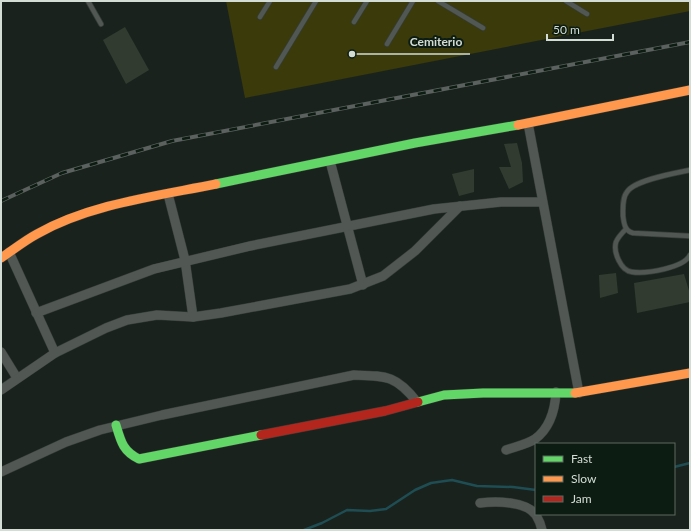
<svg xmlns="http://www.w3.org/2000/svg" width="691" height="531" font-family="Lato,sans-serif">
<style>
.green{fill:#3a3a0b}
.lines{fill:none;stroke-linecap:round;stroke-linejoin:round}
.stream{stroke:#1e4d53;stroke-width:2.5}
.building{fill:#323b2f}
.lane-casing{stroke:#363d38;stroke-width:6}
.street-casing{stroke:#363d38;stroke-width:10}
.fast-casing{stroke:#363d38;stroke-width:10}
.slow-casing{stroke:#363d38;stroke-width:10}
.jam-casing{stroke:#363d38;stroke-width:10}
.lane{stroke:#515854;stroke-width:4.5}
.street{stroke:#515854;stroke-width:9}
.fast{stroke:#63d668;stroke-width:9}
.slow{stroke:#ff974d;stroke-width:9}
.jam{stroke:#b3261e;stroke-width:9}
.rail-casing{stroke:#5b615e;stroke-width:4}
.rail{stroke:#0c1c13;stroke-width:2.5;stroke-dasharray:8;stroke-linecap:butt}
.leader{fill:none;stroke:#d3ddd6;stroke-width:1.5}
.callout-dot{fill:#d3ddd6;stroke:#0c1c13;stroke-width:1.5}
.callout-label{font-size:12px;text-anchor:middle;font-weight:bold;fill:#d3ddd6;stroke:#0c1c13;stroke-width:4;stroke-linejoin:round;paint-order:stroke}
</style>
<rect width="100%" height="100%" fill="#1a221d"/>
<!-- green -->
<path class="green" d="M226,1H690V11L245,98Z"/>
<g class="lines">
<!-- stream -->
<g class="stream">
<path d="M674,467L690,463"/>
<path d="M304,530L322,523L347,510L370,511L386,509L415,490L431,483L452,480L477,486L513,487L536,490"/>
</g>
</g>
<!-- building -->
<g class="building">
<path d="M125,27L149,70L126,84L103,40Z"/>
<path d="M517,143L522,163L523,182L509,189L499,167H511L504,144Z"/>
<path d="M474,169V192L459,196L452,174Z"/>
<path d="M616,273L618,293L600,298L599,275Z"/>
<path d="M684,274L690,294V302L637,313L634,283Z"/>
</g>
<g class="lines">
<defs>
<g id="lane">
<path d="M88,1L101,24"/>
<path d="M438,1L483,28"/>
<path d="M566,1L587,14"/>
<path d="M260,17L270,1"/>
<path d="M354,22L367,1"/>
<path d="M387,44L413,1"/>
<path d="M276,67L316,1"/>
<path d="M690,170C676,173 634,180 627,192C622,198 623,209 623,216C624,224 625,231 633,233L690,236"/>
<path d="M626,229C623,232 618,237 616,242C613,252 621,271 632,272C646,274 684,268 690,255"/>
</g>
<g id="street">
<path d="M528,123L579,393"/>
<path d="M330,161L363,285"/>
<path d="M168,194L185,260L193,317"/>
<path d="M9,252L55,353"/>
<path d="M36,313L154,269L250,246L434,209L501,202H542"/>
<path d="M1,352L17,378"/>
<path d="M1,390L55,353L106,328L127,320L157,315L193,317L221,313L350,289L383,276L415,251L460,206"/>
<path d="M506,450C514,447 528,444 535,439C550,428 555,410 556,392"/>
<path d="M1,472L66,442L100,430L162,415L354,375C386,376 396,375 417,402"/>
<path d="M480,503C496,501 526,501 536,515C539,520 541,525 542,530"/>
</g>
<g id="fast">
<path d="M216,184L415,143L518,125"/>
<path d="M418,402L444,395L483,393H575"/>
<path d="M116,425C121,442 123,451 139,459L261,435"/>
</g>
<g id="slow">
<path d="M518,125L690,90"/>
<path d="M1,258C13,250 24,241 37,234C90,204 157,196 216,184"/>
<path d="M575,393L690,373"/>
</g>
<path id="jam" d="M261,435L385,411L418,402"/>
</defs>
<!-- lane casing -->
<use href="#lane" class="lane-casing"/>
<!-- street casing -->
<use href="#street" class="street-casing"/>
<!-- fast casing -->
<use href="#fast" class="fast-casing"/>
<!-- slow casing -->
<use href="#slow" class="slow-casing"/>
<!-- jam casing -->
<use href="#jam" class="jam-casing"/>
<!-- lane -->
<use href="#lane" class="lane"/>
<!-- street -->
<use href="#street" class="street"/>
<!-- fast -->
<use href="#fast" class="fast"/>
<!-- slow -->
<use href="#slow" class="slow"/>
<!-- jam -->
<use href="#jam" class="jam"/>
<defs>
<path id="rail" d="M1,201L62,173L172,141L690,42"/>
</defs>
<!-- rail casing -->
<use href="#rail" class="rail-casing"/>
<!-- rail -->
<use href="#rail" class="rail"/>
</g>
<!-- callouts -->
<path class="leader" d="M352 54L402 54H470"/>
<circle class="callout-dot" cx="352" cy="54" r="4"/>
<g class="callout-label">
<text x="436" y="46">Cemiterio</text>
</g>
<!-- border -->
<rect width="691" height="531" fill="none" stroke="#d3ddd6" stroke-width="4"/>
<!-- legend -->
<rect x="535" y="443" width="140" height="72" fill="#0c1c13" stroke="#5c6961"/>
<rect x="543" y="456" width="20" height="6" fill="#63d668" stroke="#5c6961"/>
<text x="571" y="463" font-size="12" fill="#d3ddd6">Fast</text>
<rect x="543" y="476" width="20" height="6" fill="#ff974d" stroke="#5c6961"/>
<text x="571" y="483" font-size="12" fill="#d3ddd6">Slow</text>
<rect x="543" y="496" width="20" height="6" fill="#b3261e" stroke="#5c6961"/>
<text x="571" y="503" font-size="12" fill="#d3ddd6">Jam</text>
<!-- scale -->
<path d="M547 34v6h66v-6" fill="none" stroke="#d3ddd6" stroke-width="2"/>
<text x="553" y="34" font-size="12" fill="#d3ddd6" stroke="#0c1c13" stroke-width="3" paint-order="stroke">50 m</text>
</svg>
